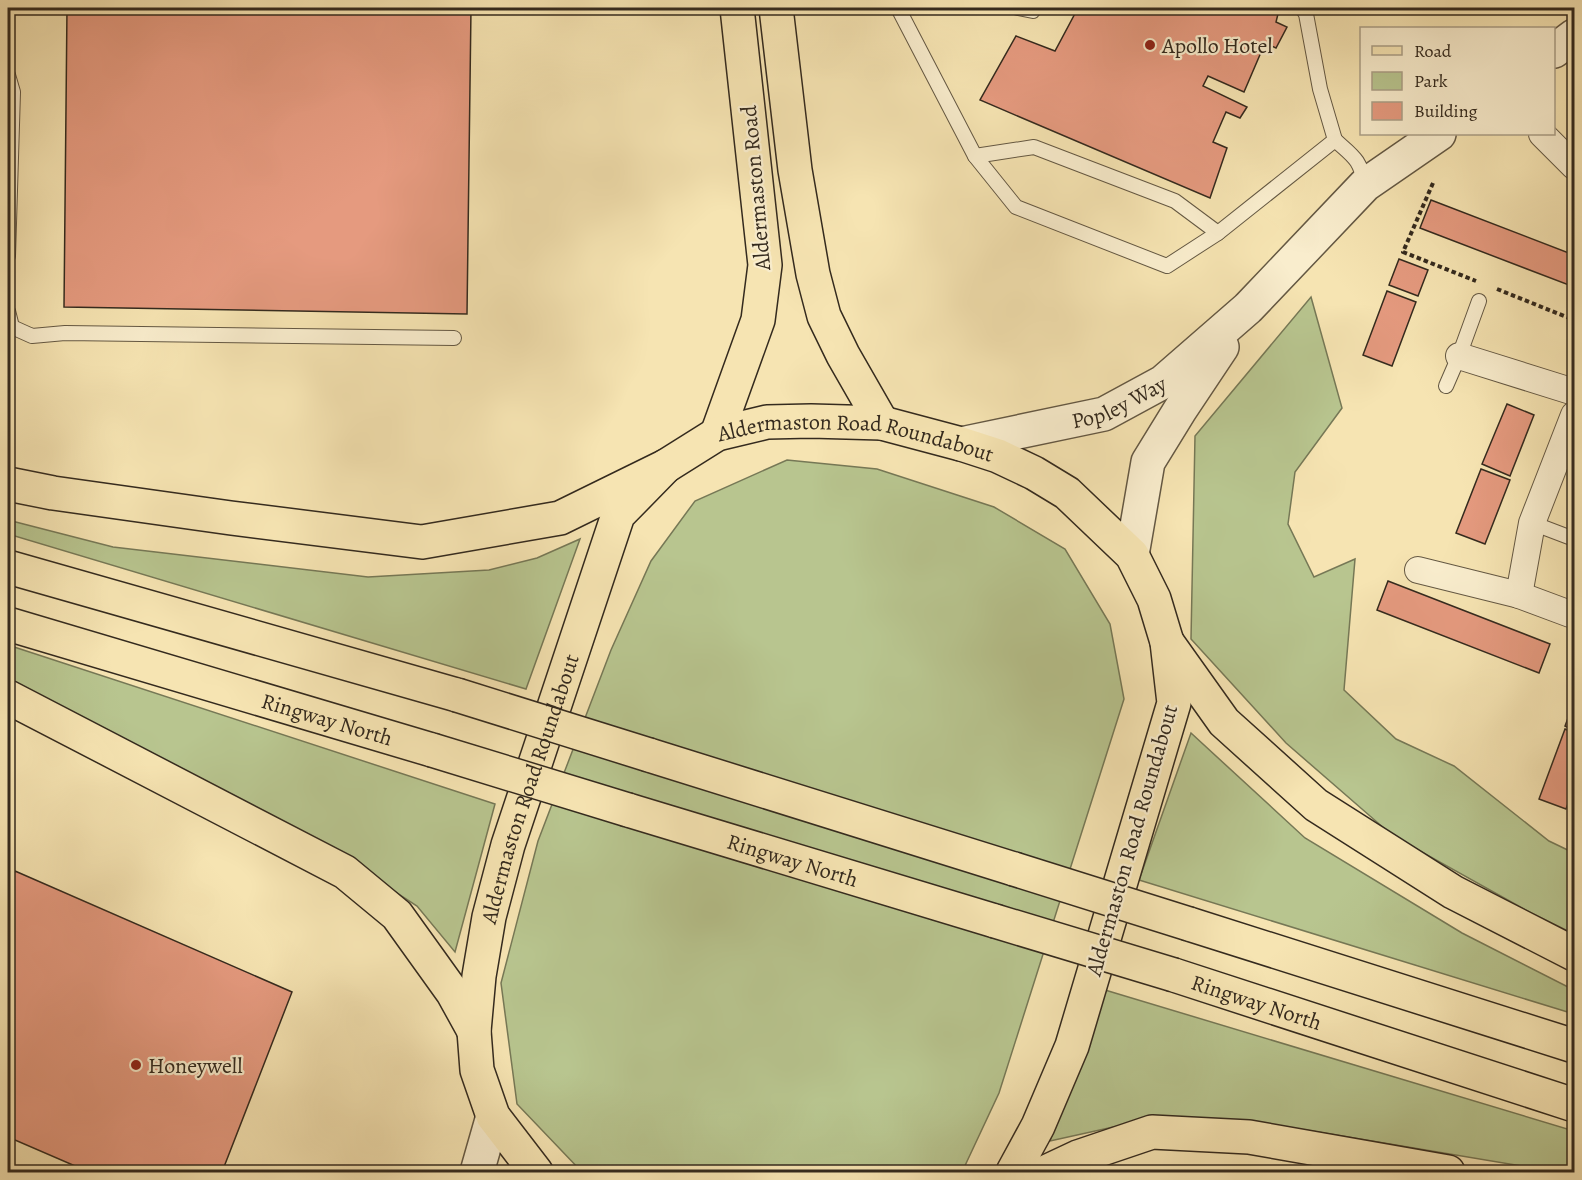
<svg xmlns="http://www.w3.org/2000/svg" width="1582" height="1180" font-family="Alegreya,serif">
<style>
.green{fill:#b8c58f;stroke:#767856;stroke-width:1.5}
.building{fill:#e59a7f;stroke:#342a1e;stroke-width:1.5}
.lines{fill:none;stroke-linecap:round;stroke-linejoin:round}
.service-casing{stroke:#645843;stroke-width:16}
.minor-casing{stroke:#645843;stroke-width:28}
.tertiary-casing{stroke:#645843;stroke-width:36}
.primary-casing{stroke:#342a1e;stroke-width:36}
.trunk-casing{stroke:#342a1e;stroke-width:36}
.path{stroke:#342a1e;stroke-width:4;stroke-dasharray:4.5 3;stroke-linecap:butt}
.service{stroke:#f9edcd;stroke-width:14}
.minor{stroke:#f9edcd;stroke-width:26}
.tertiary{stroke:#f9edcd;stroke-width:33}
.primary{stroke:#f6e4b2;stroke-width:33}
.trunk{stroke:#f6e4b2;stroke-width:33}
.trunk-bridge-casing{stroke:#342a1e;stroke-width:36;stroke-linecap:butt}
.trunk-bridge{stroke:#f6e4b2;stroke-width:33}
.poi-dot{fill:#8f2418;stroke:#f9edcd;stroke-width:2}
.labels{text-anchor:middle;stroke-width:4.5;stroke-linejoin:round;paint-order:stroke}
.poi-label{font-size:22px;fill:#342a1e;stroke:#f9edcd;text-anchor:start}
.street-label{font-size:22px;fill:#342a1e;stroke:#f9edcd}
</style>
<rect width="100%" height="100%" fill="#f6e4b2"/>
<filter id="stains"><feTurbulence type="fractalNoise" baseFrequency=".00333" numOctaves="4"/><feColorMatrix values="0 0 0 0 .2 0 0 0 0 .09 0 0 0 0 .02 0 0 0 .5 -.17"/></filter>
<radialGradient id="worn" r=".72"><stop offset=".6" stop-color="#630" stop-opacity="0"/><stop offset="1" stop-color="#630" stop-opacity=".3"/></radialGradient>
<!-- green -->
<g class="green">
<path d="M1311,297L1342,408L1295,472L1288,524L1314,577L1355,559L1344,690L1396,739L1454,766L1549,841L1574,853V934L1531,913L1393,836L1286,743L1191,639L1195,436Z"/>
<path d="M787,460L877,469L994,507L1065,549L1110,624L1124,699L999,1093L962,1172H582L517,1104L501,983L538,841L611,650L651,561L695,501Z"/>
<path d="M8,520L113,547L368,577L489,570L537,558L580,539L526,689L8,534Z"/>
<path d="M8,645L495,804L455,952L417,906L354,865L8,680Z"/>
<path d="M1191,733L1305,838L1462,933L1574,990V1014L1139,880Z"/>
<path d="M1105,990L1574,1131V1172H1558L1306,1130L1154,1118L1050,1141Z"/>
</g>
<!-- building -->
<g class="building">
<path d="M67,8H471L467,314L64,307Z"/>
<path d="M1078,8H1262L1278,14L1276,22L1287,27L1276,48L1265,43L1244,92L1208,76L1203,86L1247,107L1240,118L1226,112L1213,142L1227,148L1210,198L980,100L1016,36L1055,51Z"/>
<path d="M1431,200L1574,255V287L1420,228Z"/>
<path d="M1399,259L1428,270L1418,296L1389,285Z"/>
<path d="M1387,291L1416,302L1392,366L1363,355Z"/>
<path d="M1507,404L1534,415L1510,476L1482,464Z"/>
<path d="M1481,469L1510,480L1485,544L1456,533Z"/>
<path d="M1388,581L1550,644L1539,673L1377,610Z"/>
<path d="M1574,702V730L1565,726Z"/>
<path d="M1565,729L1574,733V787L1566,809L1539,799Z"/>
<path d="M15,871L292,992L222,1172H89L8,1137V891Z"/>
</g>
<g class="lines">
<defs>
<g id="service">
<path d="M898,8L975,156L1016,207L1167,266L1218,233L1335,140C1354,157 1360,159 1365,185"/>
<path d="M1018,8L1033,11"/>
<path d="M1302,8L1306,14L1320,89L1335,140"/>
<path d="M8,75L13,92L8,256"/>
<path d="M975,156L1034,147L1175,201L1218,233"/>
<path d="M8,311L12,327L32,336L65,333L454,338"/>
<path d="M1446,386L1459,356L1479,301"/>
<path d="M1532,523L1574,539"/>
</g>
<g id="minor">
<path d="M1542,134L1574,166"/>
<path d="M1459,356L1574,392"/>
<path d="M1418,570L1519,595L1570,614"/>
<path d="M1519,595L1532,523L1574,415"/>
</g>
<g id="tertiary">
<path d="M1554,51L1574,36"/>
<path id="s1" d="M961,444L1104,414L1163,382L1248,308L1365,185L1439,134"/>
<path d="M1132,555L1148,462L1180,410L1222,347"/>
<path d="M477,1172L493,1116"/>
</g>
<g id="primary">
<path d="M776,8L795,170L813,274L824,316L843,355L882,423"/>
<path d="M717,434L758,320L765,265L737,8"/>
<path id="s2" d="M536,1172L493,1116L477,1070L474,1031L479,976L489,917L508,845L618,515L666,466L717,434L767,422L811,421L882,423L961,444L998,456L1034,473L1067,493L1132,555L1154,599L1167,642L1174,703L1072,1046L1038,1126L1013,1172"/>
</g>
<g id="trunk">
<path d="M8,484L53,493L231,518L422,542L560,518L666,466"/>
<path d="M8,567L457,695"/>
<path id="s3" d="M8,624L432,750"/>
<path d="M1167,642L1224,722L1316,805L1453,892L1574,954"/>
<path d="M8,697L345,872L397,915L453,993L474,1031"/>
<path d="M649,755L1014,869"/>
<path id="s4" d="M628,810L995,921"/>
<path d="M1189,924L1574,1046"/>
<path id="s5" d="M1174,975L1574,1105"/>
<path d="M1046,1172L1078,1157L1152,1132L1249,1137L1448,1172"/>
</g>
</defs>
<!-- service casing -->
<use href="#service" class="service-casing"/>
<!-- minor casing -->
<use href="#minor" class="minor-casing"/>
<!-- tertiary casing -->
<use href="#tertiary" class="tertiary-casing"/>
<!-- primary casing -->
<use href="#primary" class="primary-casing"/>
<!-- trunk casing -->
<use href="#trunk" class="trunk-casing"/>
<!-- path -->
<g class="path">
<path d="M1433,183L1403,252L1476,281"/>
<path d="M1497,289L1574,320"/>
</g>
<!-- service -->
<use href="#service" class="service"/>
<!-- minor -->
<use href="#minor" class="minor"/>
<!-- tertiary -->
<use href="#tertiary" class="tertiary"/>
<!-- primary -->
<use href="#primary" class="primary"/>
<!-- trunk -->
<use href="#trunk" class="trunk"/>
<defs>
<g id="trunk-bridge">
<path d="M457,695L649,755"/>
<path d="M432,750L628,810"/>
<path d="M1014,869L1189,924"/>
<path d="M995,921L1174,975"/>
</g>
</defs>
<!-- trunk-bridge casing -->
<use href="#trunk-bridge" class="trunk-bridge-casing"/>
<!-- trunk-bridge -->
<use href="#trunk-bridge" class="trunk-bridge"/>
</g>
<!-- markers -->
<g class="poi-dot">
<circle cx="1150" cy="45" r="6"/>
<circle cx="136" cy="1065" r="6"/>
</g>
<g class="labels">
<!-- poi labels -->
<g class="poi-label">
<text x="1162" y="53">Apollo Hotel</text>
<text x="148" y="1073">Honeywell</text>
</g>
<!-- street labels -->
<g class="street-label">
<text transform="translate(755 188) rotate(-95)" y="8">Aldermaston Road</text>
<text dy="8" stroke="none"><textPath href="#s1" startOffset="164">Popley Way</textPath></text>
<text dy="8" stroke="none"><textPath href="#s2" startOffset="966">Aldermaston Road Roundabout</textPath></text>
<text dy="8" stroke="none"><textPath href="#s3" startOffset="333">Ringway North</textPath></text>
<text dy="8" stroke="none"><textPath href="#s2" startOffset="408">Aldermaston Road Roundabout</textPath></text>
<text transform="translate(1131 840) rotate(-74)" y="8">Aldermaston Road Roundabout</text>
<text dy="8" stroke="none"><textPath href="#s4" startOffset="172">Ringway North</textPath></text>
<text dy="8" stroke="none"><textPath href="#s5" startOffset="87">Ringway North</textPath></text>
</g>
</g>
<!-- margin -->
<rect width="1582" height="1180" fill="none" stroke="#f6e4b2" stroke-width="30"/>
<rect x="9" y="9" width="1564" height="1162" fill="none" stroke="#342a1e" stroke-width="3"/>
<rect x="15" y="15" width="1552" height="1150" fill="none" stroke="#342a1e" stroke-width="1.5"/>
<!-- legend -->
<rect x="1360" y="27" width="195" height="108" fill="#f9edcd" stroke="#aa9f87" stroke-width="1.5"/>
<rect x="1372" y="46" width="30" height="9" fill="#f6e4b2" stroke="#aa9f87" stroke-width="1.5"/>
<text x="1414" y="57" font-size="18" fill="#342a1e">Road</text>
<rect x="1372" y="72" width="30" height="18" fill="#b8c58f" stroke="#aa9f87" stroke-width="1.5"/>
<text x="1414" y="87" font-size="18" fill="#342a1e">Park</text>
<rect x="1372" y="102" width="30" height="18" fill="#e59a7f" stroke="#aa9f87" stroke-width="1.5"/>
<text x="1414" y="117" font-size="18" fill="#342a1e">Building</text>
<rect width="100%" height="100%" filter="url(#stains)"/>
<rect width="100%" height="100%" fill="url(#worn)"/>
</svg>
